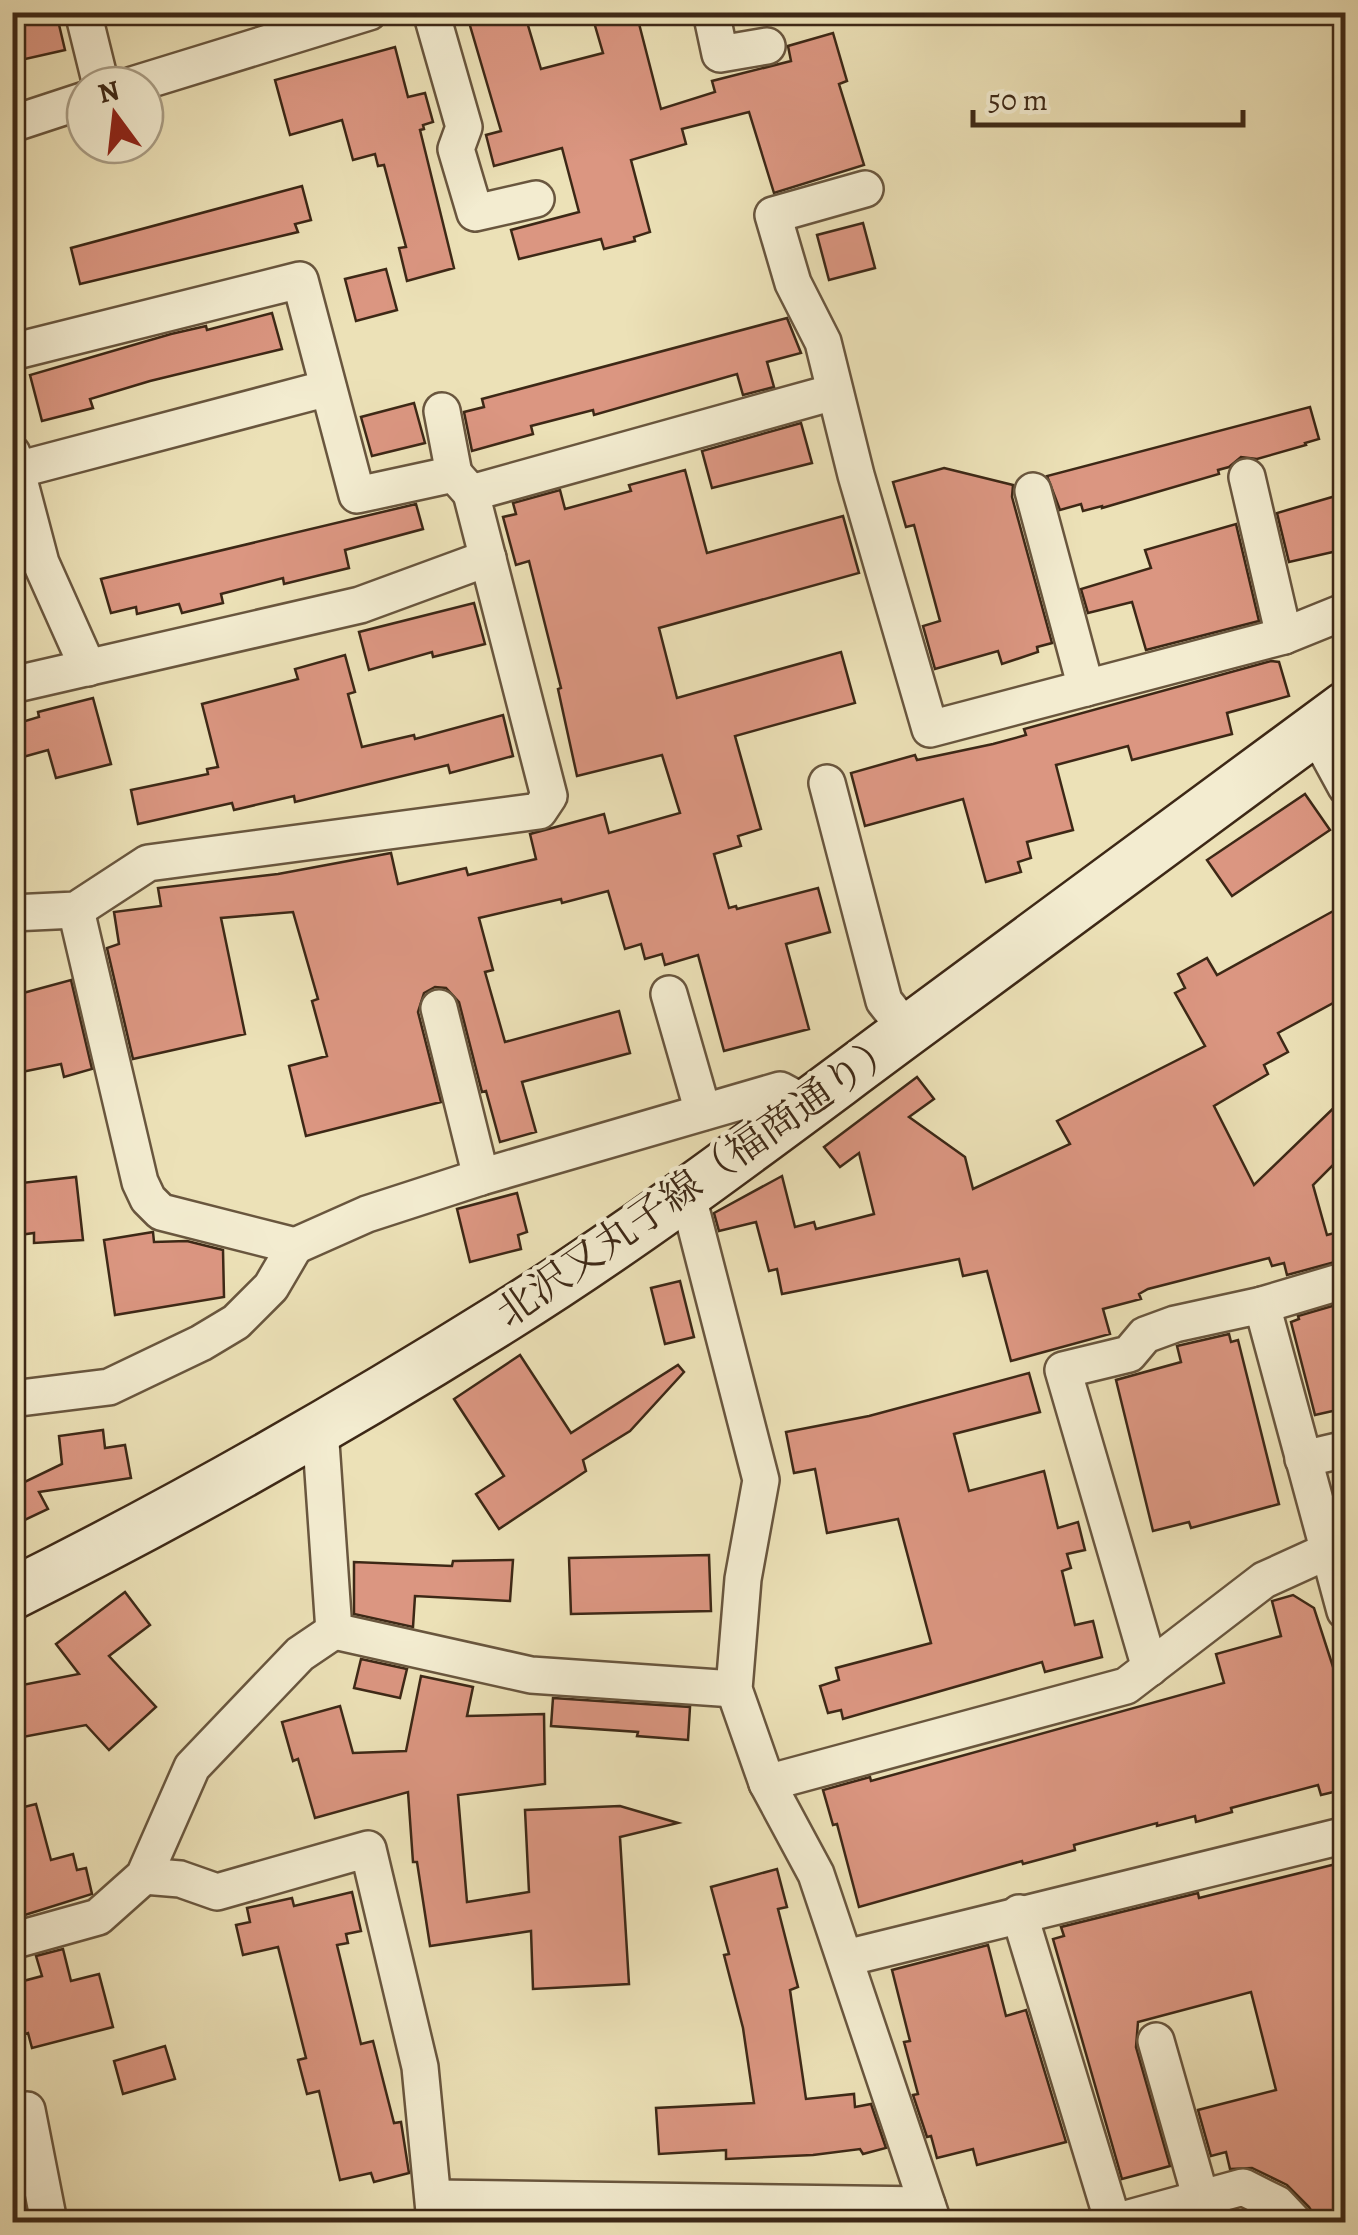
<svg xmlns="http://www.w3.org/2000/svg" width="1358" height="2235" font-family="Alegreya,'Noto Serif JP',serif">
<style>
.building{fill:#db9681;stroke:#3d2816;stroke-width:2.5}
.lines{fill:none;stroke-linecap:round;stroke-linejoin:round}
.street-casing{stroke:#69563e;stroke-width:40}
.secondary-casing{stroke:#3d2816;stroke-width:55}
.street{stroke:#f3ecd0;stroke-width:35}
.secondary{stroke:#f3ecd0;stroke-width:50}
.labels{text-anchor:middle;stroke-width:9;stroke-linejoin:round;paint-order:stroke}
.street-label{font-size:40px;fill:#3d2816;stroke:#f3ecd0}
</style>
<rect width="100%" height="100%" fill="#ece1b7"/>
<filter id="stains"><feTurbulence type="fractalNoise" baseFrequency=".002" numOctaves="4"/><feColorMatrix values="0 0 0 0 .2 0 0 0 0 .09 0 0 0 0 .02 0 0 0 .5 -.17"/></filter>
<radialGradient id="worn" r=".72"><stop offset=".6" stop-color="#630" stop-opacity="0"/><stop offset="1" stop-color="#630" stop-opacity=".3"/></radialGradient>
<!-- building -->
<g class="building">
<path d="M12,12H56L65,50L12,62Z"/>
<path d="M466,12H524L541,69L603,53L591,12H636L661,109L715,92L712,81L791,61L788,46L833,33L847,81L839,84L864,165L774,193L749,112L682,129L686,144L631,160L650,232L634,237L635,241L604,249L601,239L519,259L511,230L579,212L562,148L494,166L486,135L501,131Z"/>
<path d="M395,47L408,97L425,93L433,122L423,125L424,129L420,130L454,268L407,281L399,248L406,247L384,165L378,166L375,154L353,160L342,120L290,135L275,80Z"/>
<path d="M302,186L311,220L295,224L298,232L80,284L71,248Z"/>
<path d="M863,223L875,268L829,280L817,235Z"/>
<path d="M386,269L397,310L356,321L345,279Z"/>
<path d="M272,313L282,349L150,381L90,399L93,408L42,421L30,375L171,334L206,326L207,330Z"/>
<path d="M787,318L801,353L767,362L774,387L743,395L737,374L594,415L593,410L531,426L533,434L472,451L464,412L484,407L482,399Z"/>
<path d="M414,403L425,443L372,456L361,417Z"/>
<path d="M1310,407L1319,439L1305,443L1306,445L1257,459L1241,457L1229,467L1218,470L1219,474L1102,508V506L1083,511L1081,504L1060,510L1047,476Z"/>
<path d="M801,423L812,463L712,488L702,451Z"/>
<path d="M944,468L1013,485L1012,497L1052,643L1037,647L1038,652L1002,664L998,651L935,669L923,626L940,621L914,525L906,527L893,482Z"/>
<path d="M685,470L707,553L843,516L859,573L659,628L677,698L841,652L855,703L735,736L761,829L738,836L741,846L714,854L729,908L736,906L737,909L818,888L830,932L786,944L809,1029L724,1051L698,955L665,965L662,954L645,959L641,944L625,949L608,891L562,903L561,899L479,918L493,970L485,972L505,1042L619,1011L630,1053L522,1082L536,1132L500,1142L486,1091L482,1092L459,1002L446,988L435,987L424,993L418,1012L441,1102L306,1136L289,1066L327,1056L312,1001L318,999L293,912L221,918L245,1034L133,1059L107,948L119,944L114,912L161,906L158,888L278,874L391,853L398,884L466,868L468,875L536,859L530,834L604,814L609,833L680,813L662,755L577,776L558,689L561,688L529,561L516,565L503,517L516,514L513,503L560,490L565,509L631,491L629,485Z"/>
<path d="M1346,493V549L1289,562L1277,513Z"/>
<path d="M416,504L423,529L345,550L349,568L284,584L283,578L221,594L223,603L182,613L179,604L137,614L136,607L111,613L101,579Z"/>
<path d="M1236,524L1259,621L1146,650L1132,602L1088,613L1081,589L1151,568L1145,550Z"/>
<path d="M474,603L485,644L433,657L432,652L369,670L359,632Z"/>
<path d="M345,655L355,692L348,694L362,747L414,735L415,739L503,715L513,756L450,773L448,765L295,802L294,796L234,810L232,803L138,824L131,790L208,774L207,769L218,767L202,704L298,679L295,669Z"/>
<path d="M1271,661L1279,662L1289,696L1227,713L1232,734L1132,760L1128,746L1056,765L1073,830L1027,842L1031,858L1018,862L1021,872L986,882L963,799L865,826L851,773L915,755L917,760L993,744L1026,735L1024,729Z"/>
<path d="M93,698L111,764L56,778L48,750L12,760V725L39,717L38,712Z"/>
<path d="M1305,794L1330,830L1232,896L1207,860Z"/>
<path d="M1346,904V996L1278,1033L1288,1052L1264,1065L1268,1074L1214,1106L1254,1185L1346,1096V1152L1313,1185L1327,1235L1346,1230V1259L1287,1275L1284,1263L1272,1266L1269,1258L1148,1289L1139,1294L1141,1299L1103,1309L1110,1334L1011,1361L987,1271L963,1276L959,1259L782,1294L777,1269L769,1271L756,1222L719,1231L714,1213L782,1176L795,1227L814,1222L816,1229L874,1214L859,1153L840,1167L824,1147L917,1077L934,1099L909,1117L965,1157L973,1189L1070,1144L1057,1121L1205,1046L1175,993L1185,988L1178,974L1207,958L1217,975Z"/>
<path d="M71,980L92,1069L64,1077L61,1064L12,1074V996Z"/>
<path d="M76,1177L83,1240L34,1243V1233L12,1236V1184Z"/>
<path d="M517,1193L527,1232L518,1235L521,1249L470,1262L457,1209Z"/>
<path d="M153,1232L154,1242L187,1241L223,1250L224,1297L115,1315L104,1240Z"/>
<path d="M680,1281L694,1337L665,1344L651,1288Z"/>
<path d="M1346,1302V1408L1315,1415L1291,1322L1299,1319L1298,1316Z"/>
<path d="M1229,1334L1231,1342L1238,1340L1279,1504L1191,1528L1189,1522L1153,1531L1116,1380L1181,1362L1177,1346Z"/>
<path d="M520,1355L571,1433L678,1365L684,1372L630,1431L583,1460L586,1471L499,1529L476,1494L504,1476L454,1399Z"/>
<path d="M1029,1373L1040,1412L954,1434L969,1491L1044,1471L1058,1528L1078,1522L1085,1550L1067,1554L1071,1568L1062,1571L1075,1625L1093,1621L1102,1657L1045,1672L1042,1662L843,1719L841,1710L828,1713L820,1686L839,1680L836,1668L931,1643L898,1519L827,1533L815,1469L794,1473L786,1432L869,1416Z"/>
<path d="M103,1430L105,1448L125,1445L131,1478L39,1492L48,1509L12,1526V1488L62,1464L59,1436Z"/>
<path d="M709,1555L711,1611L571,1614L569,1558Z"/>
<path d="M513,1560L510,1601L415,1596L413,1627L354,1614V1562L452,1566L453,1561Z"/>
<path d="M125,1592L150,1625L109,1656L156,1707L109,1750L86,1725L12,1739V1687L79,1674L56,1644Z"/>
<path d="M1293,1595L1314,1608L1335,1673L1346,1671V1789L1321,1795L1318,1785L1231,1808L1232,1812L1196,1822L1195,1816L1157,1826V1823L1074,1845L1075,1850L1023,1864L1022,1861L859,1907L837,1824L833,1825L823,1790L870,1777L871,1781L1224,1683L1216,1654L1281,1636L1272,1601Z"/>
<path d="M361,1659L407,1669L400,1698L354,1688Z"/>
<path d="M421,1676L473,1687L467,1716L544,1714L545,1784L458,1795L467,1902L529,1892L525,1810L620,1806L678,1823L620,1837L629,1984L533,1989L531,1931L430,1946L417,1862H413L408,1792L315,1818L298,1759L293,1761L282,1722L340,1706L353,1753L406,1751Z"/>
<path d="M553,1698L690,1707L688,1740L637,1736L638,1732L551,1726Z"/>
<path d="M36,1804L51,1860L73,1854L77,1870L86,1868L92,1894L12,1919V1896L22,1894L12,1860V1810Z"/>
<path d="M1336,1864L1339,1874L1346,1872V2209L1315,2217L1309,2207L1287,2185L1252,2168L1230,2169L1226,2152L1211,2156L1198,2110L1276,2090L1251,1992L1138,2022L1136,2047L1170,2166L1122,2179L1053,1939L1064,1936L1061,1927L1198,1893L1199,1898Z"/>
<path d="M777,1869L787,1907L778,1909L798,1987L790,1990L806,2099L854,2094L855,2107L871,2104L886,2148L863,2154L860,2149L813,2155L726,2159V2150L659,2154L656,2108L754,2103L743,2028L724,1955L729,1954L711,1887Z"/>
<path d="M352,1892L361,1931L346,1934L348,1943L337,1945L361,2044L373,2041L394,2123L401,2122L409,2173L374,2182L371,2173L340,2180L319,2091L307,2094L298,2060L306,2058L278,1947L243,1955L236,1925L250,1922L247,1908L292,1898L294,1906Z"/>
<path d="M988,1945L1006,2016L1026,2010L1066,2142L977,2165L973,2149L937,2158L931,2136L927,2137L913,2095L918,2094L904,2042L910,2041L892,1970Z"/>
<path d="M63,1949L71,1981L99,1974L113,2027L32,2048L28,2033L12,2038V1984L42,1976L36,1956Z"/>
<path d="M165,2046L175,2079L123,2094L114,2061Z"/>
</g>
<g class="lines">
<defs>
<g id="street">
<path d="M83,12L101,85"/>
<path d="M431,12L464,127L456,149L475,213L536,199"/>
<path d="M711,12L720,54L767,46"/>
<path d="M132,85L369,12"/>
<path d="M12,124L85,100"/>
<path d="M865,189L773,215L793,283L823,342L856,475L930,729L1284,636L1346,611"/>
<path d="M12,352L300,280L357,495L454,474L471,493"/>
<path d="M442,411L454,474"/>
<path d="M12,453L41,563L88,668"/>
<path d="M17,470L328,388"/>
<path d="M1247,477L1284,636"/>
<path d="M1033,491L1086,688"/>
<path d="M12,685L360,605L488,558"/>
<path d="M1315,730L1346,787"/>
<path d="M827,783L884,1001L907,1030"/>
<path d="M76,910L140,1182L148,1199L161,1212L295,1246L367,1214L481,1177L780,1090L808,1105"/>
<path d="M12,913L76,910L148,863L539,811L549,796L471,493L834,392"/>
<path d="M669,994L703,1112"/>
<path d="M439,1008L481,1177"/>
<path d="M687,1193L761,1480L743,1579L734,1689L767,1783L816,1874L933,2222"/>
<path d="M1262,1305L1346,1280"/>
<path d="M12,1399L109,1387L201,1343L236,1322L271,1287L295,1246"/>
<path d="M320,1428L334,1631L531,1675L734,1689"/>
<path d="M1303,1459L1346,1449"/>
<path d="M1150,1668L1063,1370L1129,1354L1145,1335L1175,1324L1262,1305L1345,1611"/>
<path d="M767,1783L1126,1686L1264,1580L1330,1550L1346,1547"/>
<path d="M144,1876L180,1879L217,1892L368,1849L420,2067L435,2222"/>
<path d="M1019,1913L1113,2222"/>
<path d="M12,1941L98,1917L144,1876L192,1767L300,1654L334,1631"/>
<path d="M846,1958L1346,1835"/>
<path d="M1156,2041L1201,2199"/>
<path d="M12,2112L27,2110L49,2222"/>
<path d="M434,2198L927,2205"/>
<path d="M1115,2222L1243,2187L1277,2204L1294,2222"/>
</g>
<path id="secondary" d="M12,1594C181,1510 344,1417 504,1317C645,1229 777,1127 911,1028C1056,920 1201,814 1346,707"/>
</defs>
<!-- street casing -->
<use href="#street" class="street-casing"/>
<!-- secondary casing -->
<use href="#secondary" class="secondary-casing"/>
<!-- street -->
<use href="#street" class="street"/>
<!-- secondary -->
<use href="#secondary" class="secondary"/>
</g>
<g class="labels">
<!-- street labels -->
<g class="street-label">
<text transform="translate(697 1179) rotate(-35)" y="14">北沢又丸子線（福商通り）</text>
</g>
</g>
<!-- margin -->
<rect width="1358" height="2235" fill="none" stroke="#ece1b7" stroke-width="50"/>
<rect x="15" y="15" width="1328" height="2205" fill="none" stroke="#3d2816" stroke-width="5"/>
<rect x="25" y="25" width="1308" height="2185" fill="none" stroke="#3d2816" stroke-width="2.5"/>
<!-- north arrow -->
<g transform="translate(115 115) rotate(345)"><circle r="48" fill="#f3ecd0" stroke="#aa9e86" stroke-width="2.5"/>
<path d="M0-8L18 38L0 25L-18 38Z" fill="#8f2418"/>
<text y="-15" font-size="28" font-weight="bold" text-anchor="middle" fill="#3d2816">N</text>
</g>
<!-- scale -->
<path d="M973 110v15h270v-15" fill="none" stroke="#3d2816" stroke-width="5"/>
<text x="988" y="110" font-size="30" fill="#3d2816" stroke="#f3ecd0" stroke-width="8" paint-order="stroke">50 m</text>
<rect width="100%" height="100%" filter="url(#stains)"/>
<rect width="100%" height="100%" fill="url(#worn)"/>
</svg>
